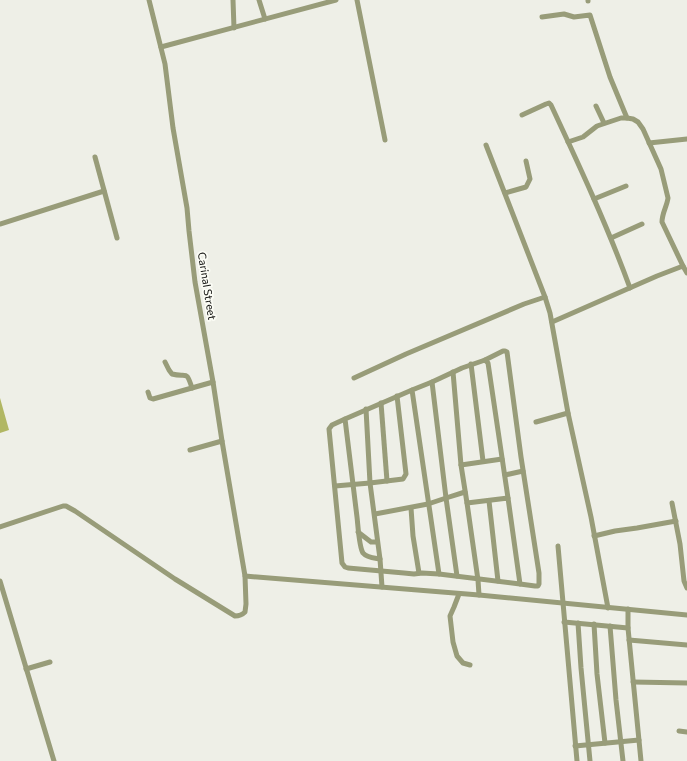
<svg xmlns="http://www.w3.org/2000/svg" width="687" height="761" font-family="Commissioner,sans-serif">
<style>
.forest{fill:#b1b763}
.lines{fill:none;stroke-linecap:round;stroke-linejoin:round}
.minor{stroke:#989c79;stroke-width:5}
.labels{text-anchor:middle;stroke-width:3.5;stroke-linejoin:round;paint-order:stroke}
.street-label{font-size:11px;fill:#10100e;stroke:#fbfcf5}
</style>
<rect width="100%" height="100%" fill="#eeefe7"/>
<!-- forest -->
<path class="forest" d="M0,398L9,430L0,433Z"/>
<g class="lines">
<!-- minor -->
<g class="minor">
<path d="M149,0L165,64L173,128L187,208L189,231L195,282L213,382L222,441L245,576"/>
<path d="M233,0L234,28"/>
<path d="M259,0L265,19"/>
<path d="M357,0L385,140"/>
<path d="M588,0V1"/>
<path d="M542,17L564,14L574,17L590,15L610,77L627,118"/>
<path d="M161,47L336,0"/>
<path d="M596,106L604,123"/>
<path d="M522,115L546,104L549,103L551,105C579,165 607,225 630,288"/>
<path d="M568,142L583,137L597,126L621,118H627L633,119L638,122L643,129L661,169L668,198C667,206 662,213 662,222L683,266"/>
<path d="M649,143L687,139"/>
<path d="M486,145L545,297L550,313L568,413L591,517L608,608"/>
<path d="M95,157L117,238"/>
<path d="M505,193L526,187L530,179L526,161"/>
<path d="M594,199L626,186"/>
<path d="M0,224L104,191"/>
<path d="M611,238L642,224"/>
<path d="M552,322L657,276L683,266L687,273"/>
<path d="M165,362L169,370L172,374C187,378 186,369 192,388"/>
<path d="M471,364L483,461"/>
<path d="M453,372L461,465L467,503"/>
<path d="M354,378L406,354L524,304L545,297"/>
<path d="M432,382L462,368L485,360L488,363L508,498"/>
<path d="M148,392L150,398L153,399L213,382"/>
<path d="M381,403L387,481"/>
<path d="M366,409L370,483L403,479L406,474L397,396"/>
<path d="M345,419L332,425L329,429L342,563L345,567L348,568L404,573L414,574L422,573L439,574L520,584"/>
<path d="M536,422L568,413"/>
<path d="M190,450L222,441"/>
<path d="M461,465L502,459"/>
<path d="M505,475L523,471"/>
<path d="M335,486L370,483L380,559L382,587"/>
<path d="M489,501L498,581"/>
<path d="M672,503L680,544L684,581L687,588"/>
<path d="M411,508L413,536L419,573"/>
<path d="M375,514L428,504L446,498L465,492"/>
<path d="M0,527L63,506H66L75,511L175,579L235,616C239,616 242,615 245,612L246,604L245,576L479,595L687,615"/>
<path d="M358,532L371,542H377"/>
<path d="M594,536L615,531L637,528L676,521"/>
<path d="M558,546L577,761"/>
<path d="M380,559C374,558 367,558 363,553C359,547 358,525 357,517C353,484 349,452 345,419L412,390"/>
<path d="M439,574L412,390L432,382L446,498L457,576"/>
<path d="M0,581L54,761"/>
<path d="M459,594L454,607L450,616L453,642L457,656L463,663L470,665"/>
<path d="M479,595L478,580L467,503L508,498L520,584L535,586H538L539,584V573L521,457L507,352L505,351H503L485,360"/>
<path d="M628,609V628L641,761"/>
<path d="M564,622L628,628"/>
<path d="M578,623L581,668L590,761"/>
<path d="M594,624L597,674L605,743"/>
<path d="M610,626L616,700L623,761"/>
<path d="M629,640L687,645"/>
<path d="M26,669L50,662"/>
<path d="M633,682L687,683"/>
<path d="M679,731L687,732"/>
<path d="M575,746L639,740"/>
</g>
</g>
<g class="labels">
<!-- street labels -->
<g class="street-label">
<text transform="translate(207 286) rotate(81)" y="4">Carinal Street</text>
</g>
</g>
</svg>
